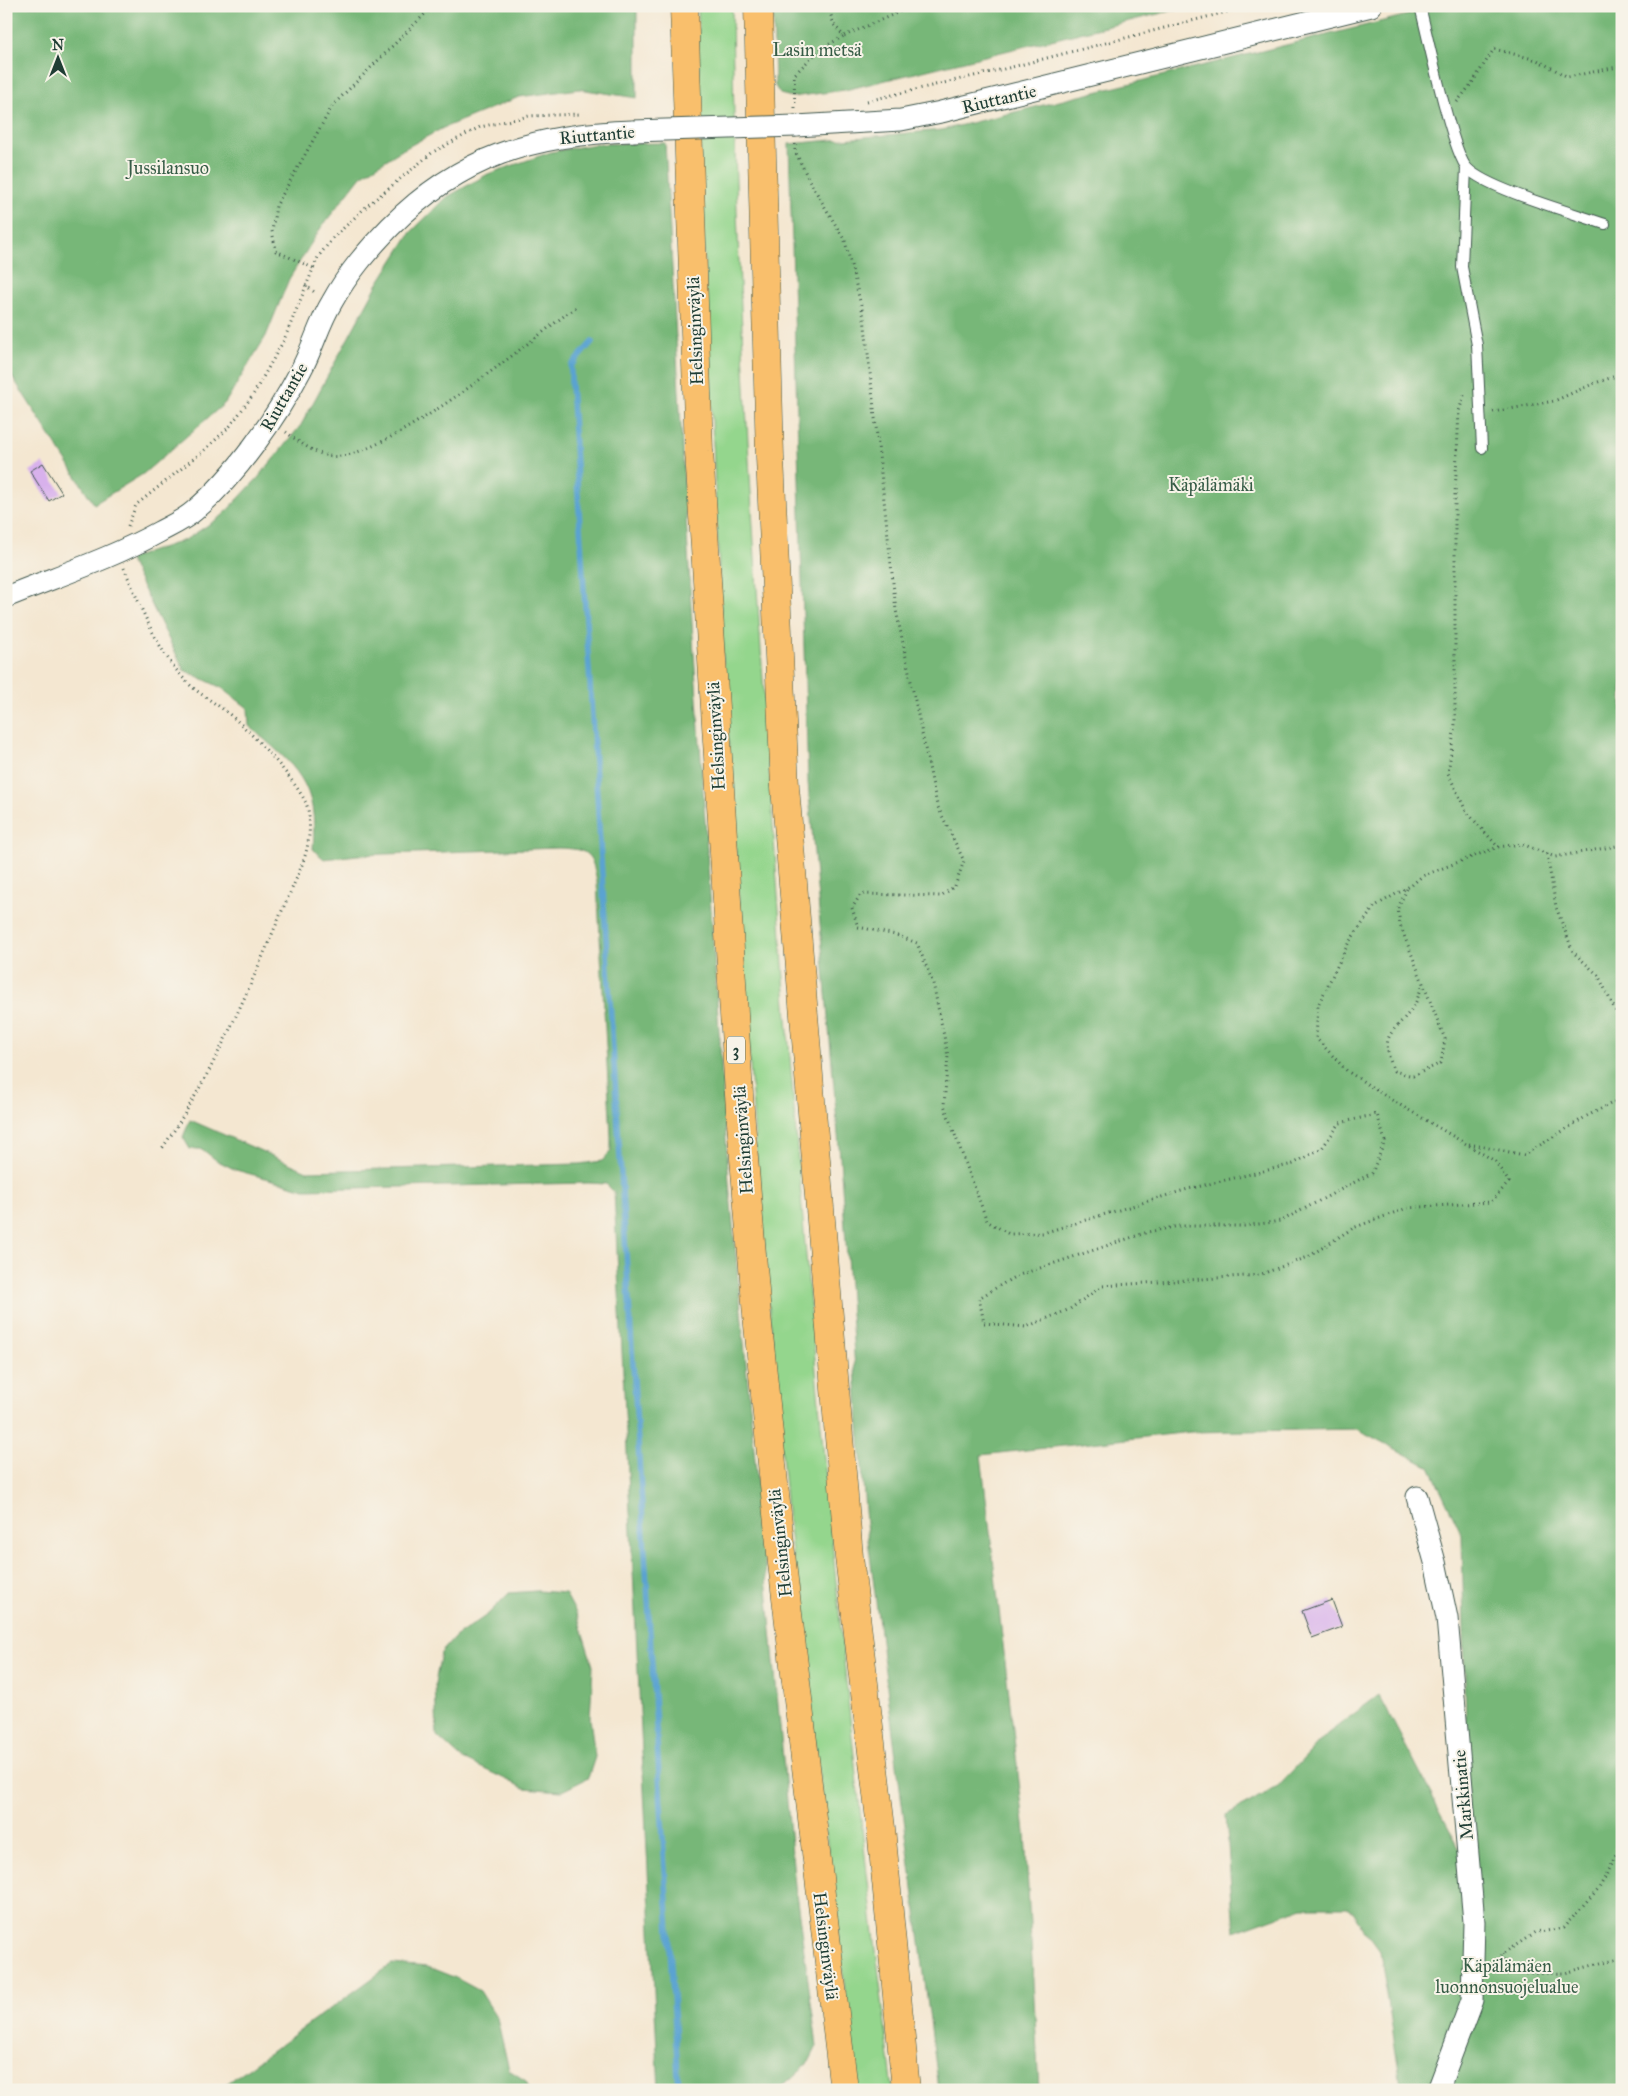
<svg xmlns="http://www.w3.org/2000/svg" width="1628" height="2096" font-family="'IM FELL Great Primer',serif">
<style>
.green{fill:#94d68d;stroke:#5a8a60}
.forest{fill:#77b778;stroke:#4b7a56}
.lines{fill:none;stroke-linecap:round;stroke-linejoin:round}
.stream{stroke:#5aa3d1;stroke-width:5.5}
.building{fill:#d8b1ec}
.service-casing{stroke:#3f564c;stroke-width:12}
.minor-casing{stroke:#3f564c;stroke-width:23}
.motorway-casing{stroke:#3f564c;stroke-width:29}
.path{stroke:#3f564c;stroke-width:3;stroke-dasharray:1 4;stroke-linecap:butt}
.service{stroke:#fff;stroke-width:10}
.minor{stroke:#fff;stroke-width:21}
.motorway{stroke:#f9bf6c;stroke-width:28}
.minor-bridge-casing{stroke:#3f564c;stroke-width:23;stroke-linecap:butt}
.minor-bridge{stroke:#fff;stroke-width:21}
.labels{text-anchor:middle;stroke-width:4;stroke-linejoin:round;paint-order:stroke}
.shield{fill:#f7f3e8;stroke:#60746a;stroke-width:1}
.shield-label{font-size:16px;font-weight:bold;fill:#1f3d34}
.park-label{font-size:18px;fill:#365c46;stroke:#f7f3e8}
.street-label{font-size:18px;fill:#1f3d34;stroke:#f7f3e8}
</style>
<rect width="100%" height="100%" fill="#f7f3e8"/>
<filter id="ink" filterUnits="userSpaceOnUse"><feTurbulence type="fractalNoise" baseFrequency=".02" numOctaves="2"/><feDisplacementMap in="SourceGraphic" scale="10" xChannelSelector="R" yChannelSelector="G"/><feConvolveMatrix kernelMatrix="1 2 1 2 8 2 1 2 1" color-interpolation-filters="sRGB"/></filter>
<filter id="wash" filterUnits="userSpaceOnUse"><feTurbulence type="fractalNoise" baseFrequency=".0096" numOctaves="4" result="noise"/><feDisplacementMap in="SourceGraphic" scale="20" xChannelSelector="R" yChannelSelector="G"/><feGaussianBlur stdDeviation="1.12" result="paint"/><feColorMatrix in="noise" values="0 0 0 0 0 0 0 0 0 0 0 0 0 0 0 0 0 1.4 0 .05"/><feComposite in="paint" operator="in"/></filter>
<g filter="url(#wash)">
<rect width="100%" height="100%" fill="#f4e7d1"/>
<!-- green -->
<path class="green" d="M698,6H732C735,279 754,552 773,825C802,1247 840,1669 893,2090H857L787,1511L755,1139L723,656L701,186Z"/>
<!-- forest -->
<g class="forest">
<path d="M6,6H637V98L579,89L519,97L443,128L400,151L361,176L320,229L289,279L266,336L225,403L143,474L94,504L6,367Z"/>
<path d="M773,6H1191L845,90L792,97L780,94L775,86Z"/>
<path d="M1444,6H1622V2090H1402L1380,1951L1348,1907H1303L1234,1932L1226,1815L1276,1788L1327,1734L1379,1695L1469,1867L1462,1535L1430,1467L1357,1429L1191,1432L981,1455L1025,1833L1039,2090H939L866,1524L840,1158L808,782L789,144L942,130Z"/>
<path d="M665,143L692,623L729,1183L795,1886L817,2046L809,2062L778,2090H659L614,1192L606,1184L589,1183L305,1189L236,1170L216,1160L202,1149H190L183,1137L190,1120L307,1171L579,1164L602,1161L611,1151V1136L597,882C592,852 588,849 558,848L357,855L324,859L313,849C319,782 296,767 249,726L248,708L222,688L184,670L129,559L185,540L222,516L258,478L301,425L377,285L411,232L447,197L488,174L551,152L596,144Z"/>
<path d="M537,1591L565,1593L577,1615L593,1666L590,1718L595,1757L588,1778L562,1791L524,1788L461,1758L437,1736L435,1683L441,1653L455,1637L487,1615L509,1593Z"/>
<path d="M392,1964L428,1967L456,1978L480,1991L497,2018L509,2070L526,2081L530,2090H218Z"/>
</g>
<g class="lines">
<!-- stream -->
<path class="stream" d="M592,342L571,366V384L679,2090"/>
</g>
<g id="blocks">
<!-- building -->
<g class="building">
<path d="M43,463L62,493L49,501L30,471Z"/>
<path d="M1332,1600L1342,1627L1312,1638L1302,1611Z"/>
</g>
</g>
</g>
<g filter="url(#ink)">
<use href="#blocks" fill-opacity="0" stroke="#3f564c" stroke-width="1"/>
<g class="lines">
<defs>
<g id="service">
<path d="M1420,6C1427,34 1452,152 1467,168C1487,189 1574,213 1605,224"/>
<path d="M1466,167L1462,267L1477,345L1482,448"/>
</g>
<g id="minor">
<path d="M796,126L901,120L941,112L1371,6"/>
<path d="M6,597C57,576 110,559 159,532C170,526 184,520 194,511C236,476 276,418 301,370C313,348 319,323 332,302C348,273 367,251 390,227C460,156 535,134 633,131"/>
<path d="M1417,1497L1435,1562L1447,1618L1474,1922L1472,2000L1438,2090"/>
</g>
<g id="motorway">
<path d="M684,6L699,451L740,1110L757,1315L782,1563L844,2090"/>
<path d="M758,6L770,457L785,787L849,1557L881,1828L906,2090"/>
</g>
</defs>
<!-- service casing -->
<use href="#service" class="service-casing"/>
<!-- minor casing -->
<use href="#minor" class="minor-casing"/>
<!-- motorway casing -->
<use href="#motorway" class="motorway-casing"/>
<!-- path -->
<g class="path">
<path d="M828,6L834,25L844,36L913,6"/>
<path d="M867,101L1008,68L1250,6"/>
<path d="M1457,102L1472,83L1494,49L1537,60L1568,77L1622,66"/>
<path d="M795,108L794,75L819,50L844,36"/>
<path d="M795,144V151L809,180L845,241L864,317L896,610L937,805L964,861L955,886L941,896L861,894L852,908L858,927L896,935L917,943L933,983L945,1041L948,1056L944,1105L987,1221L1009,1234L1043,1233L1188,1189L1293,1164L1322,1148L1340,1123L1377,1114L1385,1141L1372,1173L1281,1221L1244,1226H1179L1148,1232L1016,1276L979,1298L984,1323L1026,1327L1070,1309L1102,1286L1259,1275L1308,1257L1353,1228L1407,1208L1491,1202L1509,1182L1495,1161L1390,1099L1347,1071L1316,1038L1318,1005L1349,942L1375,906L1412,885"/>
<path d="M313,268L276,251L272,231L276,206L333,105L433,6"/>
<path d="M305,285L317,294"/>
<path d="M1464,395L1459,411L1455,495V724L1448,773L1466,811L1498,847"/>
<path d="M1493,412L1554,401L1595,383L1622,374"/>
<path d="M286,432C298,441 313,453 329,456C380,465 531,340 576,307"/>
<path d="M128,526L136,505L207,448L230,426L253,395L284,340L318,257L333,238L367,206L433,152L480,127L529,116L581,114"/>
<path d="M124,568C141,607 156,649 185,680C197,693 211,700 224,710C248,728 293,776 306,803C311,816 310,835 307,848C303,868 287,898 279,918C245,998 211,1078 161,1150"/>
<path d="M1547,854L1556,907L1573,952L1598,975L1622,1024"/>
<path d="M1412,885L1422,876L1498,847L1522,844L1555,857L1622,845"/>
<path d="M1407,889L1398,908L1400,925L1445,1039L1441,1063L1413,1076L1394,1071C1379,1033 1391,1036 1412,1009C1417,1002 1420,991 1423,983"/>
<path d="M1469,1144L1524,1155L1587,1116L1622,1098"/>
<path d="M1502,1954L1507,1974L1565,1973L1622,1957"/>
<path d="M1493,1963L1502,1954L1535,1933L1563,1928L1598,1890L1622,1846"/>
</g>
<!-- service -->
<use href="#service" class="service"/>
<!-- minor -->
<use href="#minor" class="minor"/>
<!-- motorway -->
<use href="#motorway" class="motorway"/>
<defs>
<path id="minor-bridge" d="M633,131L796,126"/>
</defs>
<!-- minor-bridge casing -->
<use href="#minor-bridge" class="minor-bridge-casing"/>
<!-- minor-bridge -->
<use href="#minor-bridge" class="minor-bridge"/>
</g>
</g>
<g class="labels">
<!-- shield labels -->
<rect class="shield" x="727" y="1036.5" width="18" height="27" rx="4"/>
<g class="shield-label">
<text x="736" y="1056">3</text>
</g>
<!-- park labels -->
<g class="park-label">
<text x="817" y="56">Lasin metsä</text>
<text x="168" y="174">Jussilansuo</text>
<text x="1211" y="491">Käpälämäki</text>
<text x="1507" y="1972">Käpälämäen<tspan x="1507" dy="21">luonnonsuojelualue</tspan></text>
</g>
<!-- street labels -->
<g class="street-label">
<text transform="translate(999 99) rotate(-13)" y="6">Riuttantie</text>
<text transform="translate(597 135) rotate(-5)" y="6">Riuttantie</text>
<text transform="translate(695 331) rotate(-92)" y="6">Helsinginväylä</text>
<text transform="translate(284 397) rotate(-60)" y="6">Riuttantie</text>
<text transform="translate(716 736) rotate(-93)" y="6">Helsinginväylä</text>
<text transform="translate(743 1140) rotate(-94)" y="6">Helsinginväylä</text>
<text transform="translate(780 1543) rotate(-96)" y="6">Helsinginväylä</text>
<text transform="translate(1463 1795) rotate(-95)" y="6">Markkinatie</text>
<text transform="translate(826 1946) rotate(83)" y="6">Helsinginväylä</text>
</g>
</g>
<!-- margin -->
<rect width="1628" height="2096" fill="none" stroke="#f7f3e8" stroke-width="25"/>
<!-- north arrow -->
<g transform="translate(58 58)" stroke="#f7f3e8" stroke-width="4" paint-order="stroke">
<path d="M0-4L9 19L0 12L-9 19Z" fill="#1f3d34"/>
<text y="-8" font-size="14" font-weight="bold" text-anchor="middle" fill="#1f3d34">N</text>
</g>
</svg>
